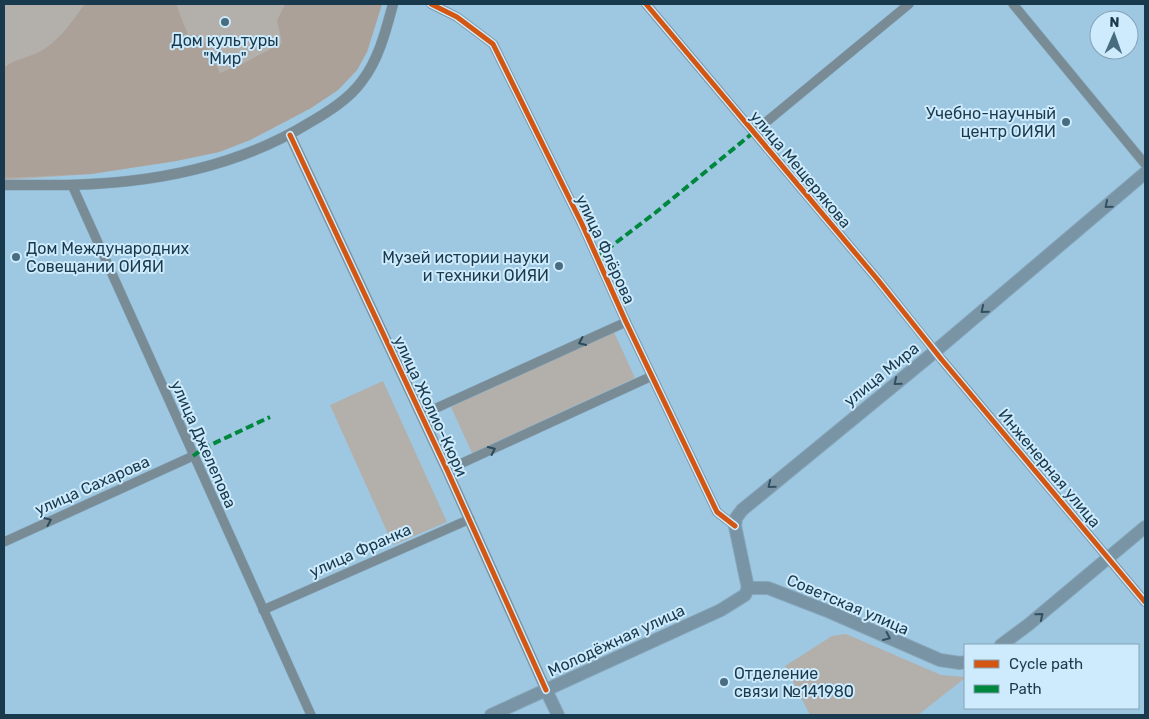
<svg xmlns="http://www.w3.org/2000/svg" width="1149" height="719" font-family="Rubik,sans-serif">
<style>
.green{fill:#b3afab}
.forest{fill:#aba199}
.lines{fill:none;stroke-linecap:round;stroke-linejoin:round}
.minor-casing{stroke:#86a7bb;stroke-width:10}
.tertiary-casing{stroke:#86a7bb;stroke-width:11}
.secondary-casing{stroke:#86a7bb;stroke-width:14}
.minor{stroke:#798c96;stroke-width:9}
.tertiary{stroke:#798c96;stroke-width:10}
.secondary{stroke:#7994a4;stroke-width:12}
.quiet{stroke:#00873e;stroke-width:4;stroke-dasharray:8 4;stroke-linecap:butt}
.cycleway-casing{stroke:#ceebfd;stroke-width:8}
.cycleway{stroke:#d35612;stroke-width:5}
.oneway{stroke:#315062}
.oneway2{stroke:#2c4a5b}
.poi-dot{fill:#486c80;stroke:#ceebfd;stroke-width:2}
.labels{text-anchor:middle;stroke-width:4;stroke-linejoin:round;paint-order:stroke}
.poi-label{font-size:16px;fill:#193a4c;stroke:#ceebfd;text-anchor:end}
.street-label{font-size:16px;fill:#193a4c;stroke:#ceebfd}
</style>
<rect width="100%" height="100%" fill="#9ec8e1"/>
<!-- green -->
<g class="green">
<path d="M4,4H382L367,52L357,70L338,90L311,108L250,140L219,152L176,161L91,174L4,180Z"/>
<path d="M614,332L635,378L472,453L451,407Z"/>
<path d="M383,381L447,522L393,545L330,405Z"/>
<path d="M846,634L941,675L965,677V678L918,715H810L785,666L832,636Z"/>
</g>
<!-- forest -->
<path class="forest" d="M85,4H176L188,35H201L220,73L244,63L282,43L277,21L285,4H382L367,52L357,70L338,90L311,108L250,140L219,152L176,161L91,174L4,178V68C14,59 28,58 39,52C58,43 73,20 85,4Z"/>
<g class="lines">
<defs>
<g id="minor">
<path d="M431,4L457,17L493,44L582,224L626,322L717,512L735,526"/>
<path d="M646,4L878,280L942,360L1145,602"/>
<path d="M1013,4L1145,164"/>
<path d="M754,132L909,4"/>
<path d="M72,185L311,715"/>
<path d="M421,415L626,322"/>
<path d="M447,470L652,376"/>
<path d="M4,542L193,456"/>
<path d="M263,610L470,519"/>
</g>
<g id="tertiary">
<path d="M290,135L447,470L546,690"/>
<path d="M4,185C46,185 88,186 129,181C191,174 255,156 309,123C328,112 349,99 362,81C379,59 386,30 393,4"/>
</g>
<g id="secondary">
<path d="M748,588L735,526L736,518L742,510L926,359L1145,173"/>
<path d="M748,588H768L830,612L940,660L960,663L965,662"/>
<path d="M1001,645L1028,625L1145,527"/>
<path d="M546,690L558,715"/>
<path d="M491,715L721,610L745,595L748,588"/>
</g>
</defs>
<!-- minor casing -->
<use href="#minor" class="minor-casing"/>
<!-- tertiary casing -->
<use href="#tertiary" class="tertiary-casing"/>
<!-- secondary casing -->
<use href="#secondary" class="secondary-casing"/>
<!-- minor -->
<use href="#minor" class="minor"/>
<!-- tertiary -->
<use href="#tertiary" class="tertiary"/>
<!-- secondary -->
<use href="#secondary" class="secondary"/>
<!-- quiet -->
<g class="quiet">
<path d="M597,257L655,213L754,132"/>
<path d="M193,456L204,448L270,417"/>
</g>
<defs>
<g id="cycleway">
<path d="M431,4L457,17L493,44L582,224L626,322L717,512L735,526"/>
<path d="M646,4L878,280L942,360L1145,602"/>
<path d="M290,135L447,470L546,690"/>
</g>
</defs>
<!-- cycleway casing -->
<use href="#cycleway" class="cycleway-casing"/>
<!-- cycleway -->
<use href="#cycleway" class="cycleway"/>
</g>
<!-- one-way arrows -->
<defs><path id="oneway-chevron" d="M-2-3.5L2.5 0L-2 3.5" fill="none" stroke-width="1.6" stroke-linecap="round" stroke-linejoin="round" transform="scale(1.25)"/></defs>
<g class="oneway">
<use href="#oneway-chevron" transform="translate(1108 205) rotate(140)"/>
<use href="#oneway-chevron" transform="translate(984 310) rotate(140)"/>
<use href="#oneway-chevron" transform="translate(897 382) rotate(141)"/>
<use href="#oneway-chevron" transform="translate(771 485) rotate(141)"/>
<use href="#oneway-chevron" transform="translate(1040 616) rotate(-40)"/>
<use href="#oneway-chevron" transform="translate(887 637) rotate(24)"/>
</g>
<g class="oneway2">
<use href="#oneway-chevron" transform="translate(582 342) rotate(156)"/>
<use href="#oneway-chevron" transform="translate(492 450) rotate(-25)"/>
<use href="#oneway-chevron" transform="translate(48 521) rotate(-24)"/>
</g>
<!-- markers -->
<g class="poi-dot">
<circle cx="225" cy="22" r="5"/>
<circle cx="1066" cy="122" r="5"/>
<circle cx="16" cy="257" r="5"/>
<circle cx="559" cy="266" r="5"/>
<circle cx="724" cy="682" r="5"/>
</g>
<g class="labels">
<!-- poi labels -->
<g class="poi-label">
<text x="225" y="46" text-anchor="middle">Дом культуры<tspan x="225" dy="18">"Мир"</tspan></text>
<text x="1056" y="119">Учебно-научный<tspan x="1056" dy="18">центр ОИЯИ</tspan></text>
<text x="26" y="254" text-anchor="start">Дом Международних<tspan x="26" dy="18">Совещании ОИЯИ</tspan></text>
<text x="549" y="263">Музей истории науки<tspan x="549" dy="18">и техники ОИЯИ</tspan></text>
<text x="734" y="679" text-anchor="start">Отделение<tspan x="734" dy="18">связи №141980</tspan></text>
</g>
<!-- street labels -->
<g class="street-label">
<text transform="translate(801 169) rotate(50)" y="6">улица Мещерякова</text>
<text transform="translate(606 249) rotate(65)" y="6">улица Флёрова</text>
<text transform="translate(881 374) rotate(-39)" y="6">улица Мира</text>
<text transform="translate(431 406) rotate(65)" y="6">улица Жолио-Кюри</text>
<text transform="translate(204 444) rotate(66)" y="6">улица Джелепова</text>
<text transform="translate(1050 468) rotate(50)" y="6">Инженерная улица</text>
<text transform="translate(92 485) rotate(-24)" y="6">улица Сахарова</text>
<text transform="translate(360 550) rotate(-24)" y="6">улица Франка</text>
<text transform="translate(848 604) rotate(23)" y="6">Советская улица</text>
<text transform="translate(616 640) rotate(-25)" y="6">Молодёжная улица</text>
</g>
</g>
<!-- border -->
<rect width="1149" height="719" fill="none" stroke="#193a4c" stroke-width="10"/>
<!-- legend -->
<rect x="964" y="644" width="175" height="65" fill="#ceebfd" stroke="#86a4b6"/>
<rect x="974" y="660" width="25" height="8" fill="#d35612" stroke="#86a4b6"/>
<text x="1009" y="669" font-size="15" fill="#193a4c">Cycle path</text>
<rect x="974" y="685" width="25" height="8" fill="#00873e" stroke="#86a4b6"/>
<text x="1009" y="694" font-size="15" fill="#193a4c">Path</text>
<!-- north arrow -->
<g transform="translate(1114 35) rotate(2)"><circle r="24" fill="#ceebfd" stroke="#86a4b6"/>
<path d="M0-4L9 19L0 12L-9 19Z" fill="#486c80"/>
<text y="-8" font-size="14" font-weight="bold" text-anchor="middle" fill="#193a4c">N</text>
</g>
</svg>
